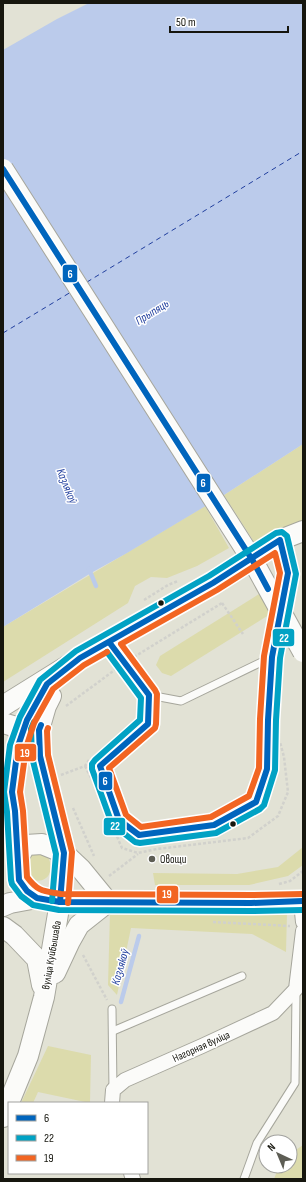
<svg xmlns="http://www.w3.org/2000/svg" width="306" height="1182" font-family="'Sofia Sans Condensed',sans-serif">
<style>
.green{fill:#dcdbac}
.water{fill:#bbcbeb}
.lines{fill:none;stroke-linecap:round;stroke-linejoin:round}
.stream{stroke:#bbcbeb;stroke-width:4.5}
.ferry{stroke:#213f9e;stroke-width:1;stroke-dasharray:5 4;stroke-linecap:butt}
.lane-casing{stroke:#a6a69c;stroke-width:9}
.street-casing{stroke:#a6a69c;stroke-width:16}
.secondary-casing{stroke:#a6a69c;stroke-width:22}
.path{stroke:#d1d1cc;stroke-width:2.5;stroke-dasharray:3 2;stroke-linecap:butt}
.lane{stroke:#fbfbf9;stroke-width:7}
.street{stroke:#fbfbf9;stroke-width:14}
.secondary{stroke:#fbfbf9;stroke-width:20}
.secondary-bridge-casing{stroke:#a6a69c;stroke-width:22;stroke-linecap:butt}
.secondary-bridge{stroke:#fbfbf9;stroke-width:20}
.bus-1-casing{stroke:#fff;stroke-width:9}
.bus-2-casing{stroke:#fff;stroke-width:9}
.bus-3-casing{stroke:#fff;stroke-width:9}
.bus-1{stroke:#0065bd;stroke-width:6}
.bus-2{stroke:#01a2c4;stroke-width:6}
.bus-3{stroke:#f26522;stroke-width:6}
.bus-dot{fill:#16160e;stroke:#fff;stroke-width:1.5}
.poi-dot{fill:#5d5d54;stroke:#fff;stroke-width:1.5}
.labels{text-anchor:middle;stroke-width:3;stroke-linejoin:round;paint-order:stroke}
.poi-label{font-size:11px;fill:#16160e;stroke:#fff;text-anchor:start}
.street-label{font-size:11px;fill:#16160e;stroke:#fff}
.water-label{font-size:12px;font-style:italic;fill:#213f9e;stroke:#fff}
.line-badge{stroke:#fff;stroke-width:1.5}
.badge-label{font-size:11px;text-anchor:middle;font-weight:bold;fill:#fff}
</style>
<rect width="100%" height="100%" fill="#e2e2d5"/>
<!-- green -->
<g class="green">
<path d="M303,444V520L256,545L224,495Z"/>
<path d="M205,506L229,548L197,566L167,578L151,577L135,586L128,603L3,682V627Z"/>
<path d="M259,594L272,613L171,676L162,673L156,665L160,656Z"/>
<path d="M303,847V865L288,876L249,885H155L153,873L237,874L278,867Z"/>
<path d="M36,852L48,857C57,875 42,888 26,876L27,856Z"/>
<path d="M110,912L287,913L286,952L252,934L131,928L117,995L108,985Z"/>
<path d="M48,1046L91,1055L90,1103L38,1092L33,1103H21Z"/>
<path d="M303,1145V1179H274L279,1166H290V1154Z"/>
</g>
<!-- water -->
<path class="water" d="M89,3H303V444L224,495L127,553L91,573L3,627V50L57,19Z"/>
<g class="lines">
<!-- stream -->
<g class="stream">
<path d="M89,569L96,586"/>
<path d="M121,1002L139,936"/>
</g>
<!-- ferry -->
<g class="ferry">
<path d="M87,282L303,151"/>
<path d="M3,333L71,292"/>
</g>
<defs>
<g id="lane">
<path d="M281,541L288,573L282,605"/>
<path d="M109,642L149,695L148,724L100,766L119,820L139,835L214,825L256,802L267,769L268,720L272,657L279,619"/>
<path d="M149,695L181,701L272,657"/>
<path d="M112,1009L113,1090"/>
<path d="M113,1031L242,976"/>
<path d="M244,1179L257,1143L295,1083L296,991"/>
</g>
<g id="street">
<path d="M301,902L303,922"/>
<path d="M112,1103L113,1090L125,1080L202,1046L273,1013L296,989L303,931"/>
<path d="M131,1173L133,1179"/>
</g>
<g id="secondary">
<path d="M80,658L47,684L36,702L27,720L18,746L12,792L15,811L19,880L27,891L37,898L60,902L251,903L303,902"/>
<path d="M3,706L80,658L213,583L280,540L303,531"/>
<path d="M3,723L13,726L30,742"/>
<path d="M17,859L26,845L42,844L64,853L81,869L108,902"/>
<path d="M3,906L10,903L37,898"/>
<path d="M3,927L14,935L37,959L42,985"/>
<path d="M55,973L70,941L79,925L108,902"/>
<path d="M3,1117L28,1056L44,997L60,902L64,853L40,756L39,730L46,706L51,696"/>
</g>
</defs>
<!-- lane casing -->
<use href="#lane" class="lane-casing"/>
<!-- street casing -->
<use href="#street" class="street-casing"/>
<!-- secondary casing -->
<use href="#secondary" class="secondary-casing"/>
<!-- path -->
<g class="path">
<path d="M144,600L168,585L178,581"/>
<path d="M222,603L243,634"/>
<path d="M134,657L222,603"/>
<path d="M66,706L116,669"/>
<path d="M85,766L92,780"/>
<path d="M61,775L85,766L89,760"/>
<path d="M73,808L94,856"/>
<path d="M115,832L122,848L138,853L157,849L248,838L278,816L288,792L284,757L280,742"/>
<path d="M109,876L138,854"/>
<path d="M279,884L290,881L303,871"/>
<path d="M213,922L290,926"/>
<path d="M83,955L107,1000"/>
</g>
<!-- lane -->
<use href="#lane" class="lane"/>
<!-- street -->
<use href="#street" class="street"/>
<!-- secondary -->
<use href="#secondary" class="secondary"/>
<defs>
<path id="secondary-bridge" d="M3,169L253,561L303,652"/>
</defs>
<!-- secondary-bridge casing -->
<use href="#secondary-bridge" class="secondary-bridge-casing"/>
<!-- secondary-bridge -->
<use href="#secondary-bridge" class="secondary-bridge"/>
<defs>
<g id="bus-1">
<path d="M3,169L253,561L268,589"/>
<path d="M109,642L149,695L148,724L100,766L119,820L139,835L214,825L256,802L267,769L268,720L272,657L288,573L280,540L213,583L80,658L47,684L27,720L18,746L12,792L15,811L19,880L27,891L37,898L60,902L251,903L303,901"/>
<path d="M41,725L39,730L40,756L64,853L60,902"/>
</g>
<g id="bus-2">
<path d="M107,652L141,698L140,720L95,760L92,764V769L112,824L135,842L140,843L216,833L260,809L264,805L275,770L276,720L280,658L296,574L287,536L282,532L276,533L209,576L76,651L40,680L20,717L10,745L4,792L7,812L11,880L12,884L21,896L33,905L59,910L251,911L303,910"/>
<path d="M34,722L31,729L32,757L56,854L52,901"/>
</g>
<g id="bus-3">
<path d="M275,553L280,573L264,656L260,719L259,768L249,796L211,817L141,827L126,815L109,768L155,728L156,724L157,694L155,690L121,644L217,590Z"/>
<path d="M107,652L84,665L53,689L34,723L26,748L20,792L23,811L27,877C38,892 44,891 61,894L251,895L303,894"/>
<path d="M48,728L47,731L48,755L72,852L68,903"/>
</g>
</defs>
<!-- bus-1 casing -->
<use href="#bus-1" class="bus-1-casing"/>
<!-- bus-2 casing -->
<use href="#bus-2" class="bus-2-casing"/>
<!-- bus-3 casing -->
<use href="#bus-3" class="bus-3-casing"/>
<!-- bus-1 -->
<use href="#bus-1" class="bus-1"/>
<!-- bus-2 -->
<use href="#bus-2" class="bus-2"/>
<!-- bus-3 -->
<use href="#bus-3" class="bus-3"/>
</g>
<!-- markers -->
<g class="bus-dot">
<circle cx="161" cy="603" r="3.5"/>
<circle cx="233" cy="824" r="3.5"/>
</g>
<circle class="poi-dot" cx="152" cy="859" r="4"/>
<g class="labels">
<!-- poi labels -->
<g class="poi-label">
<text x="160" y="863">Овощи</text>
</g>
<!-- street labels -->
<g class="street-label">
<text transform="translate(51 955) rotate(-80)" y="4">вуліца Куйбышава</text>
<text transform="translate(201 1046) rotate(-24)" y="4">Нагорная вуліца</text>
</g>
<!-- water labels -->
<g class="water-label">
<text transform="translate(152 312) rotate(-32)" y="4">Прыпяць</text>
<text transform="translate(67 486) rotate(68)" y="4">Казлякоў</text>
<text transform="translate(120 967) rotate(-74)" y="4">Казлякоў</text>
</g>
</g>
<g class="line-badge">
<rect x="62" y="264" width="16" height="19" rx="4" fill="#0065bd"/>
<rect x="196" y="473" width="15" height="20" rx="4" fill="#0065bd"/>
<rect x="272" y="628" width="23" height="19" rx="4" fill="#01a2c4"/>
<rect x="14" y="743" width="23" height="19" rx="4" fill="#f26522"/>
<rect x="98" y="771" width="15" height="20" rx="4" fill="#0065bd"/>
<rect x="103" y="817" width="23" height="19" rx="4" fill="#01a2c4"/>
<rect x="156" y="885" width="23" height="19" rx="4" fill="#f26522"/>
</g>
<g class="badge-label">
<text x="70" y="278">6</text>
<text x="203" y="487">6</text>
<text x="284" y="642">22</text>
<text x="25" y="757">19</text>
<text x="105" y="785">6</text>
<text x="115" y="830">22</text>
<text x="167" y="898">19</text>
</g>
<!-- border -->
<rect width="306" height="1182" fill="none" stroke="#16160e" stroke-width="8"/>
<!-- legend -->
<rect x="8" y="1102" width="140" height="72" fill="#ffffff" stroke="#a2a29f"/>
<rect x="16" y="1115" width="20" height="6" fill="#0065bd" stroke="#a2a29f"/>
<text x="44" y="1122" font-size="12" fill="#16160e">6</text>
<rect x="16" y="1135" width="20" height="6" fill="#01a2c4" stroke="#a2a29f"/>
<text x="44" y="1142" font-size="12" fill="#16160e">22</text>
<rect x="16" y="1155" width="20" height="6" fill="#f26522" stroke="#a2a29f"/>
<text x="44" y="1162" font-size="12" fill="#16160e">19</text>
<!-- north arrow -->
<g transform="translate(278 1154) rotate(316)"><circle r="19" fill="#ffffff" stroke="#a2a29f"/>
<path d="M0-3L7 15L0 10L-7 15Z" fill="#5d5d54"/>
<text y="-6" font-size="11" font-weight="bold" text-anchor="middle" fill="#16160e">N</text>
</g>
<!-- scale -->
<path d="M170 26v6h118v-6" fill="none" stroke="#16160e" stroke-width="2"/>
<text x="176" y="26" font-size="12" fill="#16160e" stroke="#ffffff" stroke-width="3" paint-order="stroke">50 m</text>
</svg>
